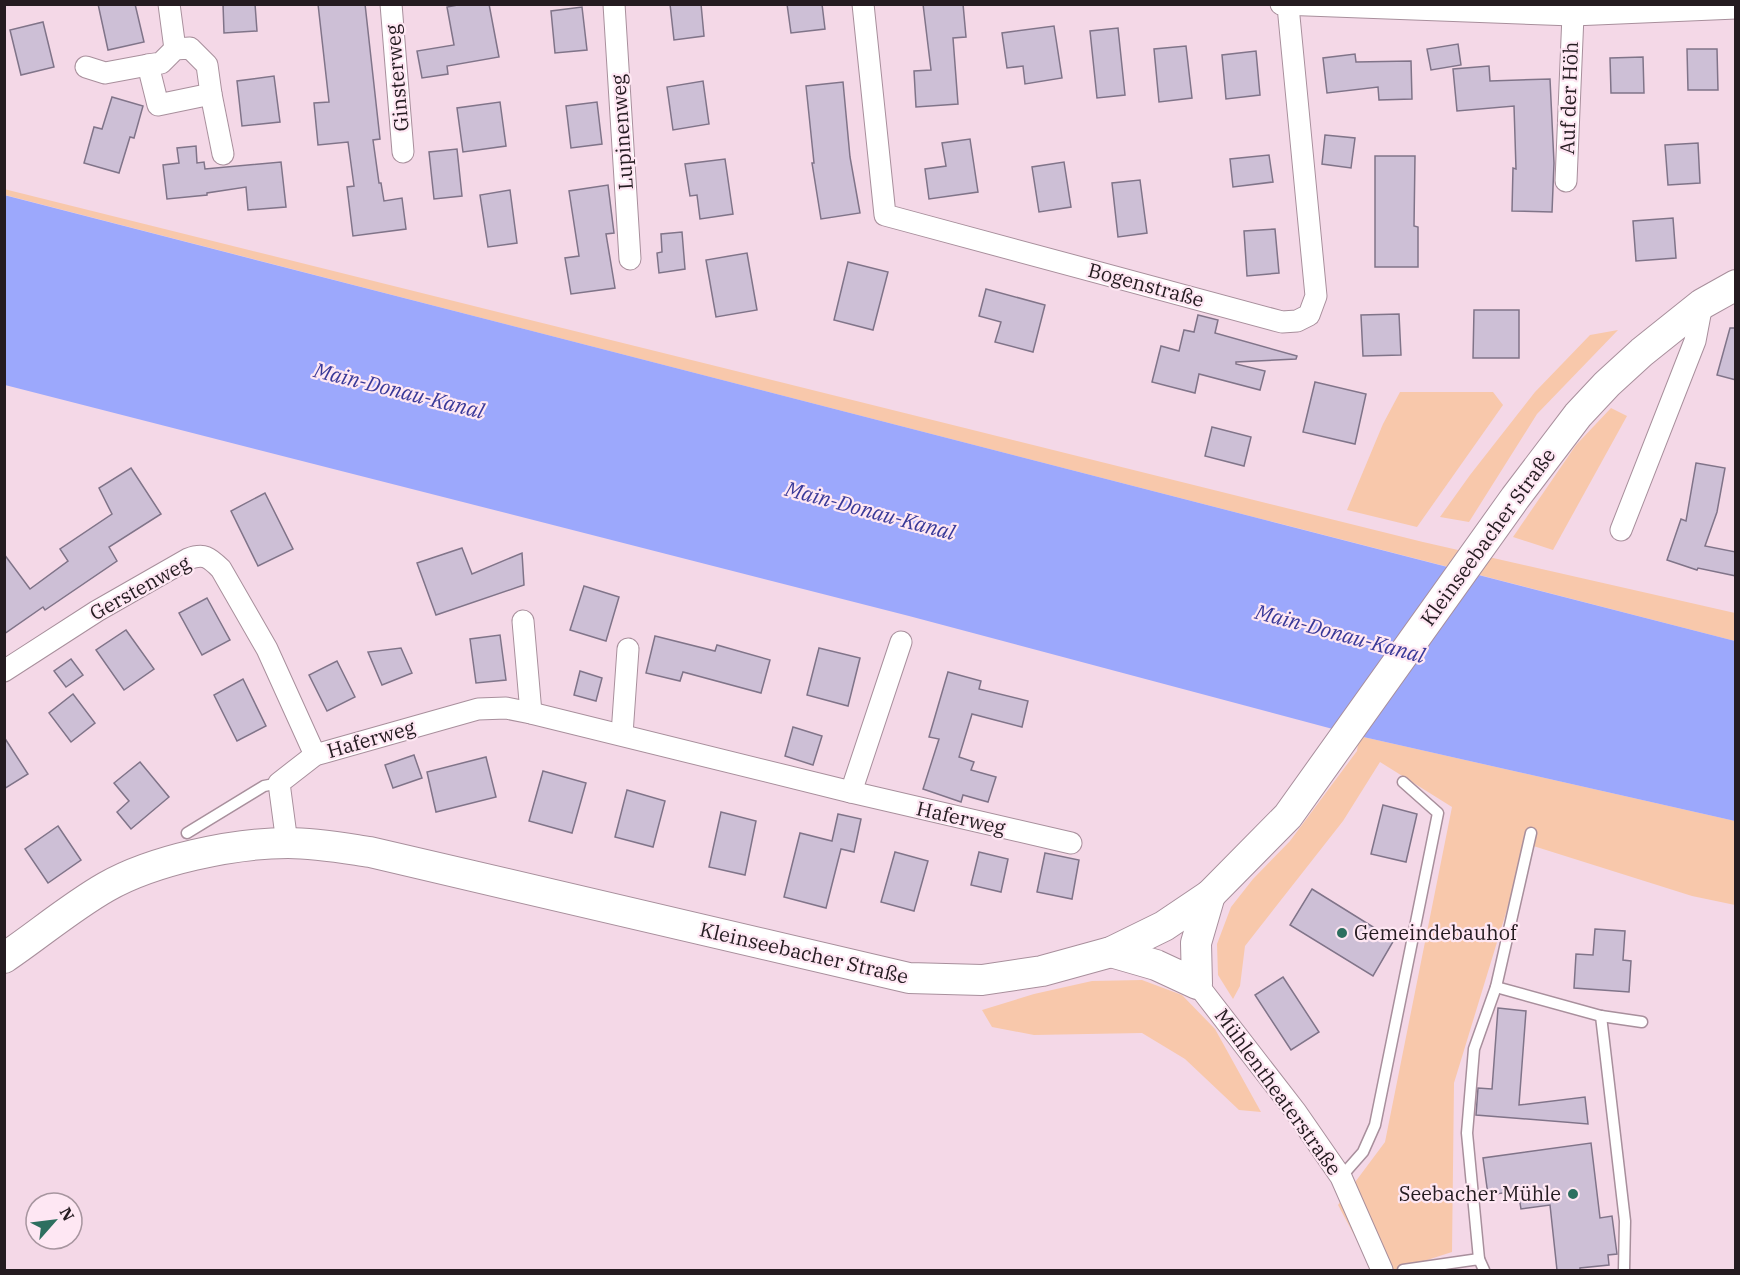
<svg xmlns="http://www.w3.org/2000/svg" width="1740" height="1275" font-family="'IBM Plex Serif',serif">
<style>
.green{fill:#f8c8ab}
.water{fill:#9ca8fc}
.building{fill:#cdbfd6;stroke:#807489;stroke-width:1.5}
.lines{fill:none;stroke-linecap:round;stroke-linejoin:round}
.lane-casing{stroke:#a88f9c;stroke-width:13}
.street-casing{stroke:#a88f9c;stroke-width:23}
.secondary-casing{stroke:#a88f9c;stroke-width:32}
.lane{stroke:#fff;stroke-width:10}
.street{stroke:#fff;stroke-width:21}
.secondary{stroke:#fff;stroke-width:30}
.poi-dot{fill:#2d6f5f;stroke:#fee7f3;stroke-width:2}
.labels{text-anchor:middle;stroke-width:4.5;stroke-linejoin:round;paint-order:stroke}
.street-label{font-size:20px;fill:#241b20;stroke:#fee7f3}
.poi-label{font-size:20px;fill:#241b20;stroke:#fee7f3;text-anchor:start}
.water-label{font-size:21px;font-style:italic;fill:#393998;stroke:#fee7f3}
</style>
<rect width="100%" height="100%" fill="#f4d8e7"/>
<!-- green -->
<g class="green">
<path d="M4,189L1423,542L1735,613V641L5,195Z"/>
<path d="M1618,330L1537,414L1469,522L1440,517L1470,475L1535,392L1590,335Z"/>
<path d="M1400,392H1493L1503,405L1417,527L1347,510L1383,424Z"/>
<path d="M1611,408L1627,416L1553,550L1513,537L1576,445Z"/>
<path d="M1359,736L1735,821V905L1692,896L1527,844L1454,1083L1452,1252L1396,1270H1373L1338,1205L1385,1142L1452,807L1380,762L1343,821L1245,946L1240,986L1233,999L1218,975L1217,944L1231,907L1253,879L1290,841L1357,751Z"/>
<path d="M1142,980L1182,995L1215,1029L1261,1112L1239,1110L1185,1059L1142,1033L1034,1035L992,1027L982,1010L1034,994L1092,981Z"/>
</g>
<!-- water -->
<path class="water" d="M4,195L1735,641V821L1359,736L909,616L5,385Z"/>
<!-- building -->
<g class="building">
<path d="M98,4H135L144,42L108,50Z"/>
<path d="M223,4H255L257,31L224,33Z"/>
<path d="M318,4H365L380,139L373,140L379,183H381L384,201L402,198L406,229L353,236L347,187L354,186L348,142L318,145L314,103L329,102Z"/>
<path d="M463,4H489L499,57L447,66L448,74L422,78L417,51L454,45L447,7Z"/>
<path d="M670,4H701L704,36L674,40Z"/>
<path d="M787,4H822L825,29L791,33Z"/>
<path d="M923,4H963L966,37L953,38L958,104L916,107L914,71L931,70Z"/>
<path d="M582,7L587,50L555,53L551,11Z"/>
<path d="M43,22L54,67L21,75L10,30Z"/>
<path d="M1054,26L1062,78L1025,84L1023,66L1007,68L1002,33Z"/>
<path d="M1118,28L1125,95L1097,98L1090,31Z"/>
<path d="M1458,44L1461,65L1431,70L1427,49Z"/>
<path d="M1186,46L1192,98L1159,102L1154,49Z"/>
<path d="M1687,49H1717L1718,90H1688Z"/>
<path d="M1256,51L1260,95L1226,99L1222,55Z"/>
<path d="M1355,54L1356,62L1411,61L1412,99L1379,100L1378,87L1327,93L1323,58Z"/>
<path d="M1643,57L1644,93H1611L1610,58Z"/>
<path d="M1489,66L1490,81L1550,79L1554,163L1552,212L1512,211L1513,168L1516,169L1514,106L1457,111L1453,69Z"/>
<path d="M274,76L280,122L242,126L237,81Z"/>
<path d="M703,81L709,124L673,130L667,87Z"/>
<path d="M843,82L850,157L860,213L821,219L812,163H814L806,86Z"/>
<path d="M112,97L143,106L134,138L130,137L119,173L84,163L94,127L102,129Z"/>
<path d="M500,102L506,146L463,152L457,108Z"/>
<path d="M597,102L602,144L571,148L566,106Z"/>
<path d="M1325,135L1355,138L1351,168L1322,164Z"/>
<path d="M970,139L978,192L929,199L925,169L946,166L942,143Z"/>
<path d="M1698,143L1700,183L1668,185L1665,145Z"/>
<path d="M196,146L197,163L204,162L205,169L281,162L286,207L248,210L246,187L207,193V195L167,199L163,165L179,163L177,148Z"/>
<path d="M457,149L462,196L434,199L429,152Z"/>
<path d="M1269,155L1273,182L1233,187L1230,159Z"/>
<path d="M1375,156H1415L1414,226L1418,227V267H1375Z"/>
<path d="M725,159L733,214L700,219L697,195L690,196L685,164Z"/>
<path d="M1064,162L1071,207L1039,212L1032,167Z"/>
<path d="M1140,180L1147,233L1118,237L1112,183Z"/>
<path d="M608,185L614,233L606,234L615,288L571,294L565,258L579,256L569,191Z"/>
<path d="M510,190L517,243L488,247L480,195Z"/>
<path d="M1673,218L1676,258L1636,261L1633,221Z"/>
<path d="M1275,229L1279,273L1247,276L1244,231Z"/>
<path d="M682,232L685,269L659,273L657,253L662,252L661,234Z"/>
<path d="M747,253L757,310L716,317L706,260Z"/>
<path d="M848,262L888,272L873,330L834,320Z"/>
<path d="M986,289L1045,305L1033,352L995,342L1001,322L979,316Z"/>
<path d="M1474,310H1519V358H1473Z"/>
<path d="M1399,314L1401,355L1363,356L1361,315Z"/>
<path d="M1198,315L1218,320L1215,333L1297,356L1296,359L1236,362V364L1265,371L1260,390L1199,374L1195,393L1152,382L1161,346L1179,351L1184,330L1194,332Z"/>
<path d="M1730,328H1736V380L1717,375Z"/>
<path d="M1315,382L1366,394L1355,444L1303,432Z"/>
<path d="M1212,427L1251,437L1244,466L1205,456Z"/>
<path d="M1696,463L1725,468L1717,512L1705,546L1736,552V576L1698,568L1697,570L1667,560L1681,519L1686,521Z"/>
<path d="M131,468L161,514L109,547L117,561L45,610L43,607L4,634V554L30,589L68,561L60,549L112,514L99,488Z"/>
<path d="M265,493L293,549L258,566L231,511Z"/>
<path d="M462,548L472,574L522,553L524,585L436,615L417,563Z"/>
<path d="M584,586L619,597L606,641L570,630Z"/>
<path d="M207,598L230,640L202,655L179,613Z"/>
<path d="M126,630L154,669L124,690L96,650Z"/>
<path d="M500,635L506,680L476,683L470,639Z"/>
<path d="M655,636L715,651L717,645L770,660L761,693L683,672L680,681L646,673Z"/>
<path d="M401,648L412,673L382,685L368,652Z"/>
<path d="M819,648L860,658L848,706L807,695Z"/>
<path d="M71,659L83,675L66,687L54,671Z"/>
<path d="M337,661L355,697L327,711L309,675Z"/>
<path d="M580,671L602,678L596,701L574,695Z"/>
<path d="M948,672L981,681L979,689L1028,701L1022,727L972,714L959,757L974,762L971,770L996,777L988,802L963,795L961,802L923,789L939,739L929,737Z"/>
<path d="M243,679L266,726L237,741L214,695Z"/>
<path d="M73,694L95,723L71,742L49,713Z"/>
<path d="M793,727L822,736L813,765L785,756Z"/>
<path d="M4,737L28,774L4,789Z"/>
<path d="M414,755L422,778L393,788L385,765Z"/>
<path d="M486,757L496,797L436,812L427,772Z"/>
<path d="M140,762L169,797L131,829L117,812L129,801L114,783Z"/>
<path d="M543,771L586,783L572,833L529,821Z"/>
<path d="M627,790L665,801L653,847L615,837Z"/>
<path d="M1383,805L1417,814L1406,862L1371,854Z"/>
<path d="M721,812L756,821L745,875L709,867Z"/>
<path d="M838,814L861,819L854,852L841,849L826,908L784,897L800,833L832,841Z"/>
<path d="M58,826L81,860L48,883L25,849Z"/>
<path d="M895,852L928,861L914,911L881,902Z"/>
<path d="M979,852L1008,859L1001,892L971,885Z"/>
<path d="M1045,853L1079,860L1072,899L1037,892Z"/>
<path d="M1312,889L1394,940L1373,976L1290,925Z"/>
<path d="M1595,929L1625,931L1623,960L1631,961L1629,992L1574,988L1576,954L1593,955Z"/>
<path d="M1283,977L1319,1032L1291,1050L1255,995Z"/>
<path d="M1498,1008L1526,1011L1519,1105L1585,1097L1588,1124L1476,1115L1478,1088L1492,1089Z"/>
<path d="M1591,1143L1600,1218L1612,1216L1617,1254L1608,1255L1609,1265L1580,1268V1270H1557L1550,1205L1521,1209L1518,1191L1488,1195L1483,1158Z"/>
</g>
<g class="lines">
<defs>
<g id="lane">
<path d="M187,833L264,786L279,783"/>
<path d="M1531,833L1496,987L1601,1016L1642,1022"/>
<path d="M1601,1016L1625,1221L1624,1270"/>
<path d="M1341,1177L1363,1152L1375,1125L1438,813L1403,782"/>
<path d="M1479,1259L1467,1133L1474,1049L1496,987"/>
<path d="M1403,1270L1479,1259L1484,1270"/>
</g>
<g id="street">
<path d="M169,4L175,49"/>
<path d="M391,4L403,152"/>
<path d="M614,4L630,259"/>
<path d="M863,4L885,215L1282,322L1297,321L1309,315L1316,296L1288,6"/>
<path d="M1281,4L1573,15L1736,8"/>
<path d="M190,48L207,65L211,94L158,105L148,65L161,63L175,49Z"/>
<path d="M86,67L105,73L148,65"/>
<path d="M211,94L223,154"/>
<path d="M1566,181L1573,15"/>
<path d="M1621,530L1695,341L1702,304"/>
<path d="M523,621L531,713"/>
<path d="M4,671L97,611L188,559C204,553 209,557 221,569L267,649L315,755"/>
<path d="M622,734L628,649"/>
<path d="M851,792L1071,843"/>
<path d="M287,843L279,783L315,755L478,709L506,708L531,713L851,792L901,642"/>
<path d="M1197,984L1296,1112L1341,1177L1382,1270"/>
</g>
<g id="secondary">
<path d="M1111,952L1156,965L1197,984L1196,943L1210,895"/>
<path d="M4,958C38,935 71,907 106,887C153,860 234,843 288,843C316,843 343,848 370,852L909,978L982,980L1042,971L1111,952L1164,926L1210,895L1288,816L1515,498L1578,415L1607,384L1642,352L1702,304L1736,285"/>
</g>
</defs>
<!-- lane casing -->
<use href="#lane" class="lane-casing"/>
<!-- street casing -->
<use href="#street" class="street-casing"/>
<!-- secondary casing -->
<use href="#secondary" class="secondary-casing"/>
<!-- lane -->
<use href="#lane" class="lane"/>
<!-- street -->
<use href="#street" class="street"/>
<!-- secondary -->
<use href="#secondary" class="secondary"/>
</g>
<!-- markers -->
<g class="poi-dot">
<circle cx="1342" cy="933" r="6"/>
<circle cx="1573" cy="1194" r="6"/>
</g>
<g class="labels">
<!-- street labels -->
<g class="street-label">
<text transform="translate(397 78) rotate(-95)" y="7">Ginsterweg</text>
<text transform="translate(1569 98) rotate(-88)" y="7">Auf der Höh</text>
<text transform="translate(622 132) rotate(-94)" y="7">Lupinenweg</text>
<text transform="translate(1146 285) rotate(15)" y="7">Bogenstraße</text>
<text transform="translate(1488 537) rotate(-54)" y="7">Kleinseebacher Straße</text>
<text transform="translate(140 588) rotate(-29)" y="7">Gerstenweg</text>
<text transform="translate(371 739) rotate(-16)" y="7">Haferweg</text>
<text transform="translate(961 818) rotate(13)" y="7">Haferweg</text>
<text transform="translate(804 953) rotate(13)" y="7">Kleinseebacher Straße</text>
<text transform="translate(1278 1092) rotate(54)" y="7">Mühlentheaterstraße</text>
</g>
<!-- poi labels -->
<g class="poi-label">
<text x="1354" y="940">Gemeindebauhof</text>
<text x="1561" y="1201" text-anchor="end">Seebacher Mühle</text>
</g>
<!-- water labels -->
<g class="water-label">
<text transform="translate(399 391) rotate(14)" y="7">Main-Donau-Kanal</text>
<text transform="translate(870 511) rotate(15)" y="7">Main-Donau-Kanal</text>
<text transform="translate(1340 634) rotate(15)" y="7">Main-Donau-Kanal</text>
</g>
</g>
<!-- border -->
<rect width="1740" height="1275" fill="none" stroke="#241b20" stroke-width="12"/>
<!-- north arrow -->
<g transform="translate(54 1221) rotate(62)"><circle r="28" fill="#fee7f3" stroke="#a7959f" stroke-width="1.5"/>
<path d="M0-4.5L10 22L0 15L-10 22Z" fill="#2d6f5f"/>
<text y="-9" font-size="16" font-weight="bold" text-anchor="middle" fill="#241b20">N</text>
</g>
</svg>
